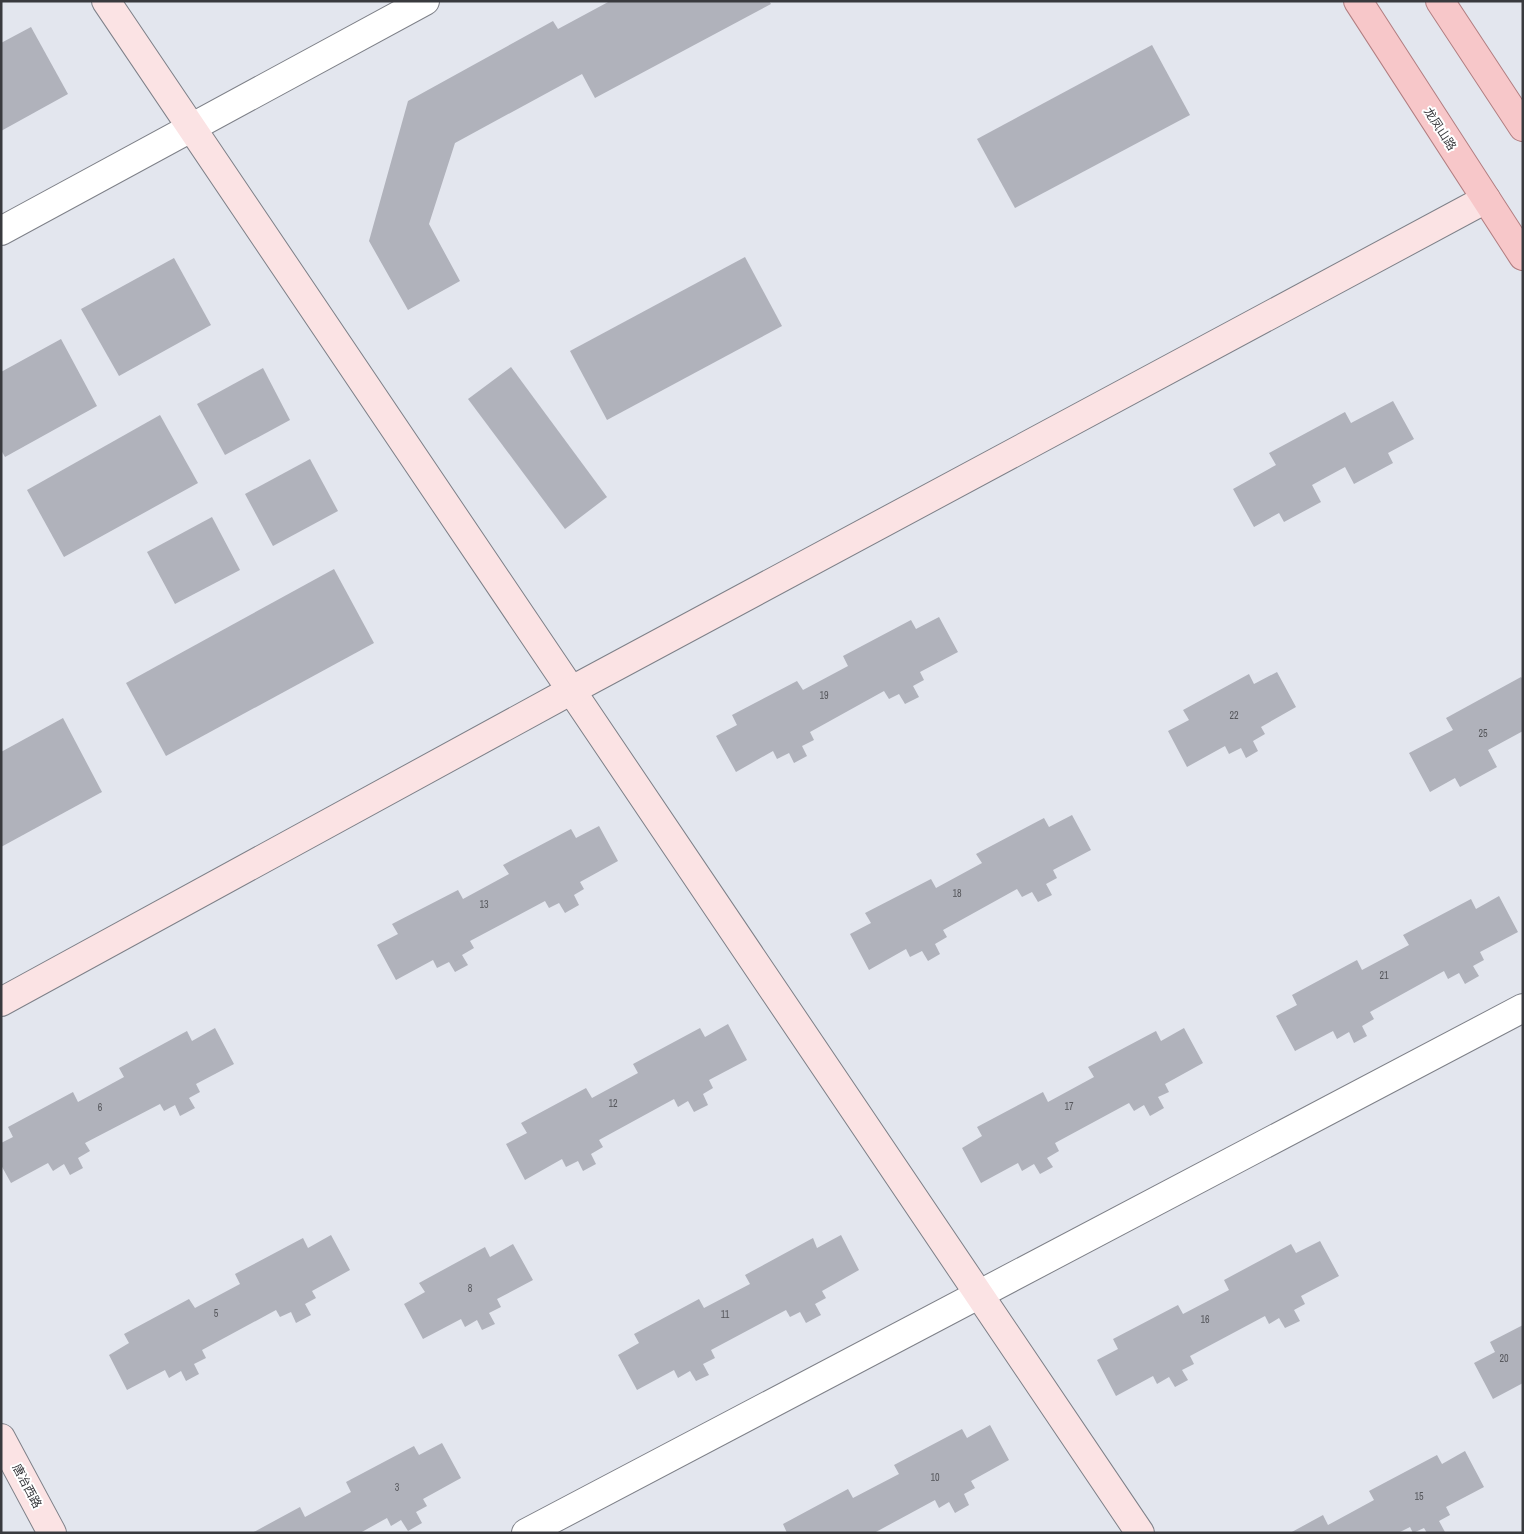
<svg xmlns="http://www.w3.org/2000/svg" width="1524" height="1534" font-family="'Archivo Narrow','Noto Sans SC',sans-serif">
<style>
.building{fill:#b0b2bb}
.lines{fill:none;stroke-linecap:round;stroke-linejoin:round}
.street-casing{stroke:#7e8088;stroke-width:30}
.secondary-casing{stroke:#7e8088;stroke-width:30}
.primary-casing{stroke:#b17e81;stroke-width:30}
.street{stroke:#fff;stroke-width:28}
.secondary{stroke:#fbe3e4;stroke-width:28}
.primary{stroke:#f7c7c9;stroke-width:28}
.labels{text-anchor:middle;stroke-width:4;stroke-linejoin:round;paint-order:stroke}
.number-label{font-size:10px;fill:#57585d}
.street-label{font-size:12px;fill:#393a3e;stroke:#fff}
</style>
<rect width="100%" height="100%" fill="#e3e6ee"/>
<!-- building -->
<g class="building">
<path d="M610,1H769L771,4L595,98L582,74L455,143L429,224L460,281L408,310L369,241L408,101L553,21L558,29Z"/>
<path d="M31,27L68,94L1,131V43Z"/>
<path d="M1152,45L1190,115L1015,208L977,139Z"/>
<path d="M745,257L782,326L607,420L570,351Z"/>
<path d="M174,258L211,325L119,376L81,309Z"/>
<path d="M61,339L97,406L5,457L1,450V372Z"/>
<path d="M511,367L607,497L565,529L468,399Z"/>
<path d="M263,368L290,420L225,455L197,404Z"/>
<path d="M1393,401L1414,439L1388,453L1393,463L1354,484L1345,467L1312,485L1321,502L1284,522L1279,513L1254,527L1233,489L1276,465L1269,453L1345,412L1351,423Z"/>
<path d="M160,415L198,483L64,557L27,490Z"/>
<path d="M310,459L338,511L273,546L245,494Z"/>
<path d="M212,517L240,570L175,604L147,552Z"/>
<path d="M334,569L374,643L166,756L126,683Z"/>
<path d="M939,617L958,652L920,672L924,680L913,686L919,697L905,704L899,694L889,699L884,691L810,732L814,740L802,746L807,756L794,763L789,753L777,759L773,751L736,772L716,736L737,725L732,715L797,681L803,690L848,666L843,656L911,620L916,629Z"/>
<path d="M1277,672L1296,707L1261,727L1265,734L1253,741L1258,751L1246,758L1241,748L1229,754L1225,746L1187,767L1168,731L1189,720L1183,710L1249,674L1254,684Z"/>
<path d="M1521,677L1523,679V731L1488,750L1497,767L1460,787L1455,778L1430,792L1409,753L1453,730L1446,718Z"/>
<path d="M63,718L102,792L1,847V752Z"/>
<path d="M1072,815L1091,850L1053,870L1057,878L1046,884L1052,895L1038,902L1032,892L1022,897L1017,889L943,930L947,937L935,944L940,954L928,961L922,951L910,957L906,949L869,970L850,934L871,923L865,913L931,879L936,888L982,863L976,854L1044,818L1049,827Z"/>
<path d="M599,826L618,861L580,882L584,889L574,895L579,905L565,913L559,903L549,908L545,901L470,941L474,948L462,955L468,965L455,972L449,962L437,968L433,960L396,980L377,945L398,934L392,924L458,890L463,899L509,874L503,865L571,829L576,838Z"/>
<path d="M1499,896L1518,932L1480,952L1484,960L1473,966L1479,976L1465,984L1459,973L1448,979L1444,971L1370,1012L1374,1019L1362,1026L1367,1036L1354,1043L1349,1032L1337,1039L1333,1031L1295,1051L1276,1016L1297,1005L1292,995L1357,960L1362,970L1409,945L1403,935L1471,899L1476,909Z"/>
<path d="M728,1024L747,1060L709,1080L713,1088L703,1094L708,1105L694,1112L688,1101L678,1107L674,1099L599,1140L603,1147L591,1154L596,1164L583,1171L578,1161L566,1167L562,1159L525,1180L506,1144L527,1133L521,1123L586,1088L592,1098L638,1073L633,1064L700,1028L705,1037Z"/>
<path d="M215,1028L234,1064L196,1084L200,1092L189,1098L195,1108L180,1116L175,1105L164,1111L160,1104L85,1143L90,1151L78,1158L83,1168L70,1175L64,1164L53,1171L48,1163L11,1183L1,1165V1143L13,1137L8,1127L73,1092L78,1102L124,1077L119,1068L187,1031L192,1041Z"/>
<path d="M1184,1028L1203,1063L1165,1084L1169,1092L1158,1097L1164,1108L1150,1116L1144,1105L1134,1111L1129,1103L1055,1143L1059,1151L1047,1158L1053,1167L1040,1174L1034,1164L1022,1171L1018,1163L981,1183L962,1148L982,1136L977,1127L1043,1092L1048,1102L1094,1077L1088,1067L1156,1031L1161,1041Z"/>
<path d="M331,1235L350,1270L312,1291L316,1298L305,1304L311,1315L296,1323L291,1312L280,1317L276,1310L202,1350L206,1358L194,1364L199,1374L186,1381L181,1371L169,1378L165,1370L127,1390L109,1355L129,1343L124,1334L189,1299L195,1308L240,1284L235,1274L303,1238L308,1248Z"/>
<path d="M841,1235L859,1270L822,1291L826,1298L815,1304L821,1315L806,1323L800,1312L790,1317L786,1310L711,1350L715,1358L703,1364L709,1375L696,1381L690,1371L678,1378L674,1370L637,1390L618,1355L639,1343L634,1334L699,1299L704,1308L750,1284L745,1275L813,1238L817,1248Z"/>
<path d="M1320,1241L1339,1276L1301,1296L1305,1304L1294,1310L1300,1321L1285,1328L1279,1318L1269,1324L1265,1316L1190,1356L1194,1364L1182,1370L1188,1380L1175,1387L1169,1377L1157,1384L1153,1376L1116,1396L1097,1360L1118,1349L1113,1339L1178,1305L1183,1314L1229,1290L1224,1280L1291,1244L1296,1253Z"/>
<path d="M513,1244L533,1280L497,1299L501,1307L489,1313L495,1324L482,1330L477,1320L465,1327L461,1319L423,1339L404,1304L425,1292L419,1283L485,1247L490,1257Z"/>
<path d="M1523,1325V1383L1493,1399L1474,1363L1495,1352L1490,1342Z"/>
<path d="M990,1425L1009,1460L971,1481L975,1488L964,1494L969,1505L955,1513L949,1502L939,1508L935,1500L874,1533H787L783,1524L848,1489L853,1498L899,1474L894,1465L962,1429L967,1438Z"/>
<path d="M442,1443L461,1478L423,1499L427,1506L416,1512L422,1523L408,1531L401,1520L391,1526L387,1518L360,1533H252L300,1507L305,1517L351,1492L346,1482L414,1446L419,1455Z"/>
<path d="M1465,1451L1484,1487L1446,1507L1450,1515L1439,1521L1445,1532L1443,1533H1427L1424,1528L1413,1533L1410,1527L1398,1533H1290L1323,1515L1328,1525L1374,1500L1369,1491L1437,1455L1442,1464Z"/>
</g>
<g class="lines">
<defs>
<g id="street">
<path d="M1,231L425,1"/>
<path d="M526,1533L1523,1008"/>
</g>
<g id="secondary">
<path d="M106,1L1140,1533"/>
<path d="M1,1002L572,690L1486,199"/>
<path d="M1,1438L52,1533"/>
</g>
<g id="primary">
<path d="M1358,1L1523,256"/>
<path d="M1440,1L1523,127"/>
</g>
</defs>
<!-- street casing -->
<use href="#street" class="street-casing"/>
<!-- secondary casing -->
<use href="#secondary" class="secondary-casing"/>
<!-- primary casing -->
<use href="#primary" class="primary-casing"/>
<!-- street -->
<use href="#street" class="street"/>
<!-- secondary -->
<use href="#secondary" class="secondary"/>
<!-- primary -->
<use href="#primary" class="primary"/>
</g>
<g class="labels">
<!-- number labels -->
<g class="number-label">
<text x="824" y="699">19</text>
<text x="1234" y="719">22</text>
<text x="1483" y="737">25</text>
<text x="957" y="897">18</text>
<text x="484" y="908">13</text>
<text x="1384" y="979">21</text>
<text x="613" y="1107">12</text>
<text x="1069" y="1110">17</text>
<text x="100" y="1111">6</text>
<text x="470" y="1292">8</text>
<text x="216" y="1317">5</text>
<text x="725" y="1318">11</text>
<text x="1205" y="1323">16</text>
<text x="1504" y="1362">20</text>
<text x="935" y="1481">10</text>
<text x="397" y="1491">3</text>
<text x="1419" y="1500">15</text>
</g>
<!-- street labels -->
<g class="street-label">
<text transform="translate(1440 129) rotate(57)" y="4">龙凤山路</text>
<text transform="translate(27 1486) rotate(62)" y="4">唐冶西路</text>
</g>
</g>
<!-- border -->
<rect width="1524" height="1534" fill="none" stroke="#393a3e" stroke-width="5"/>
</svg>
